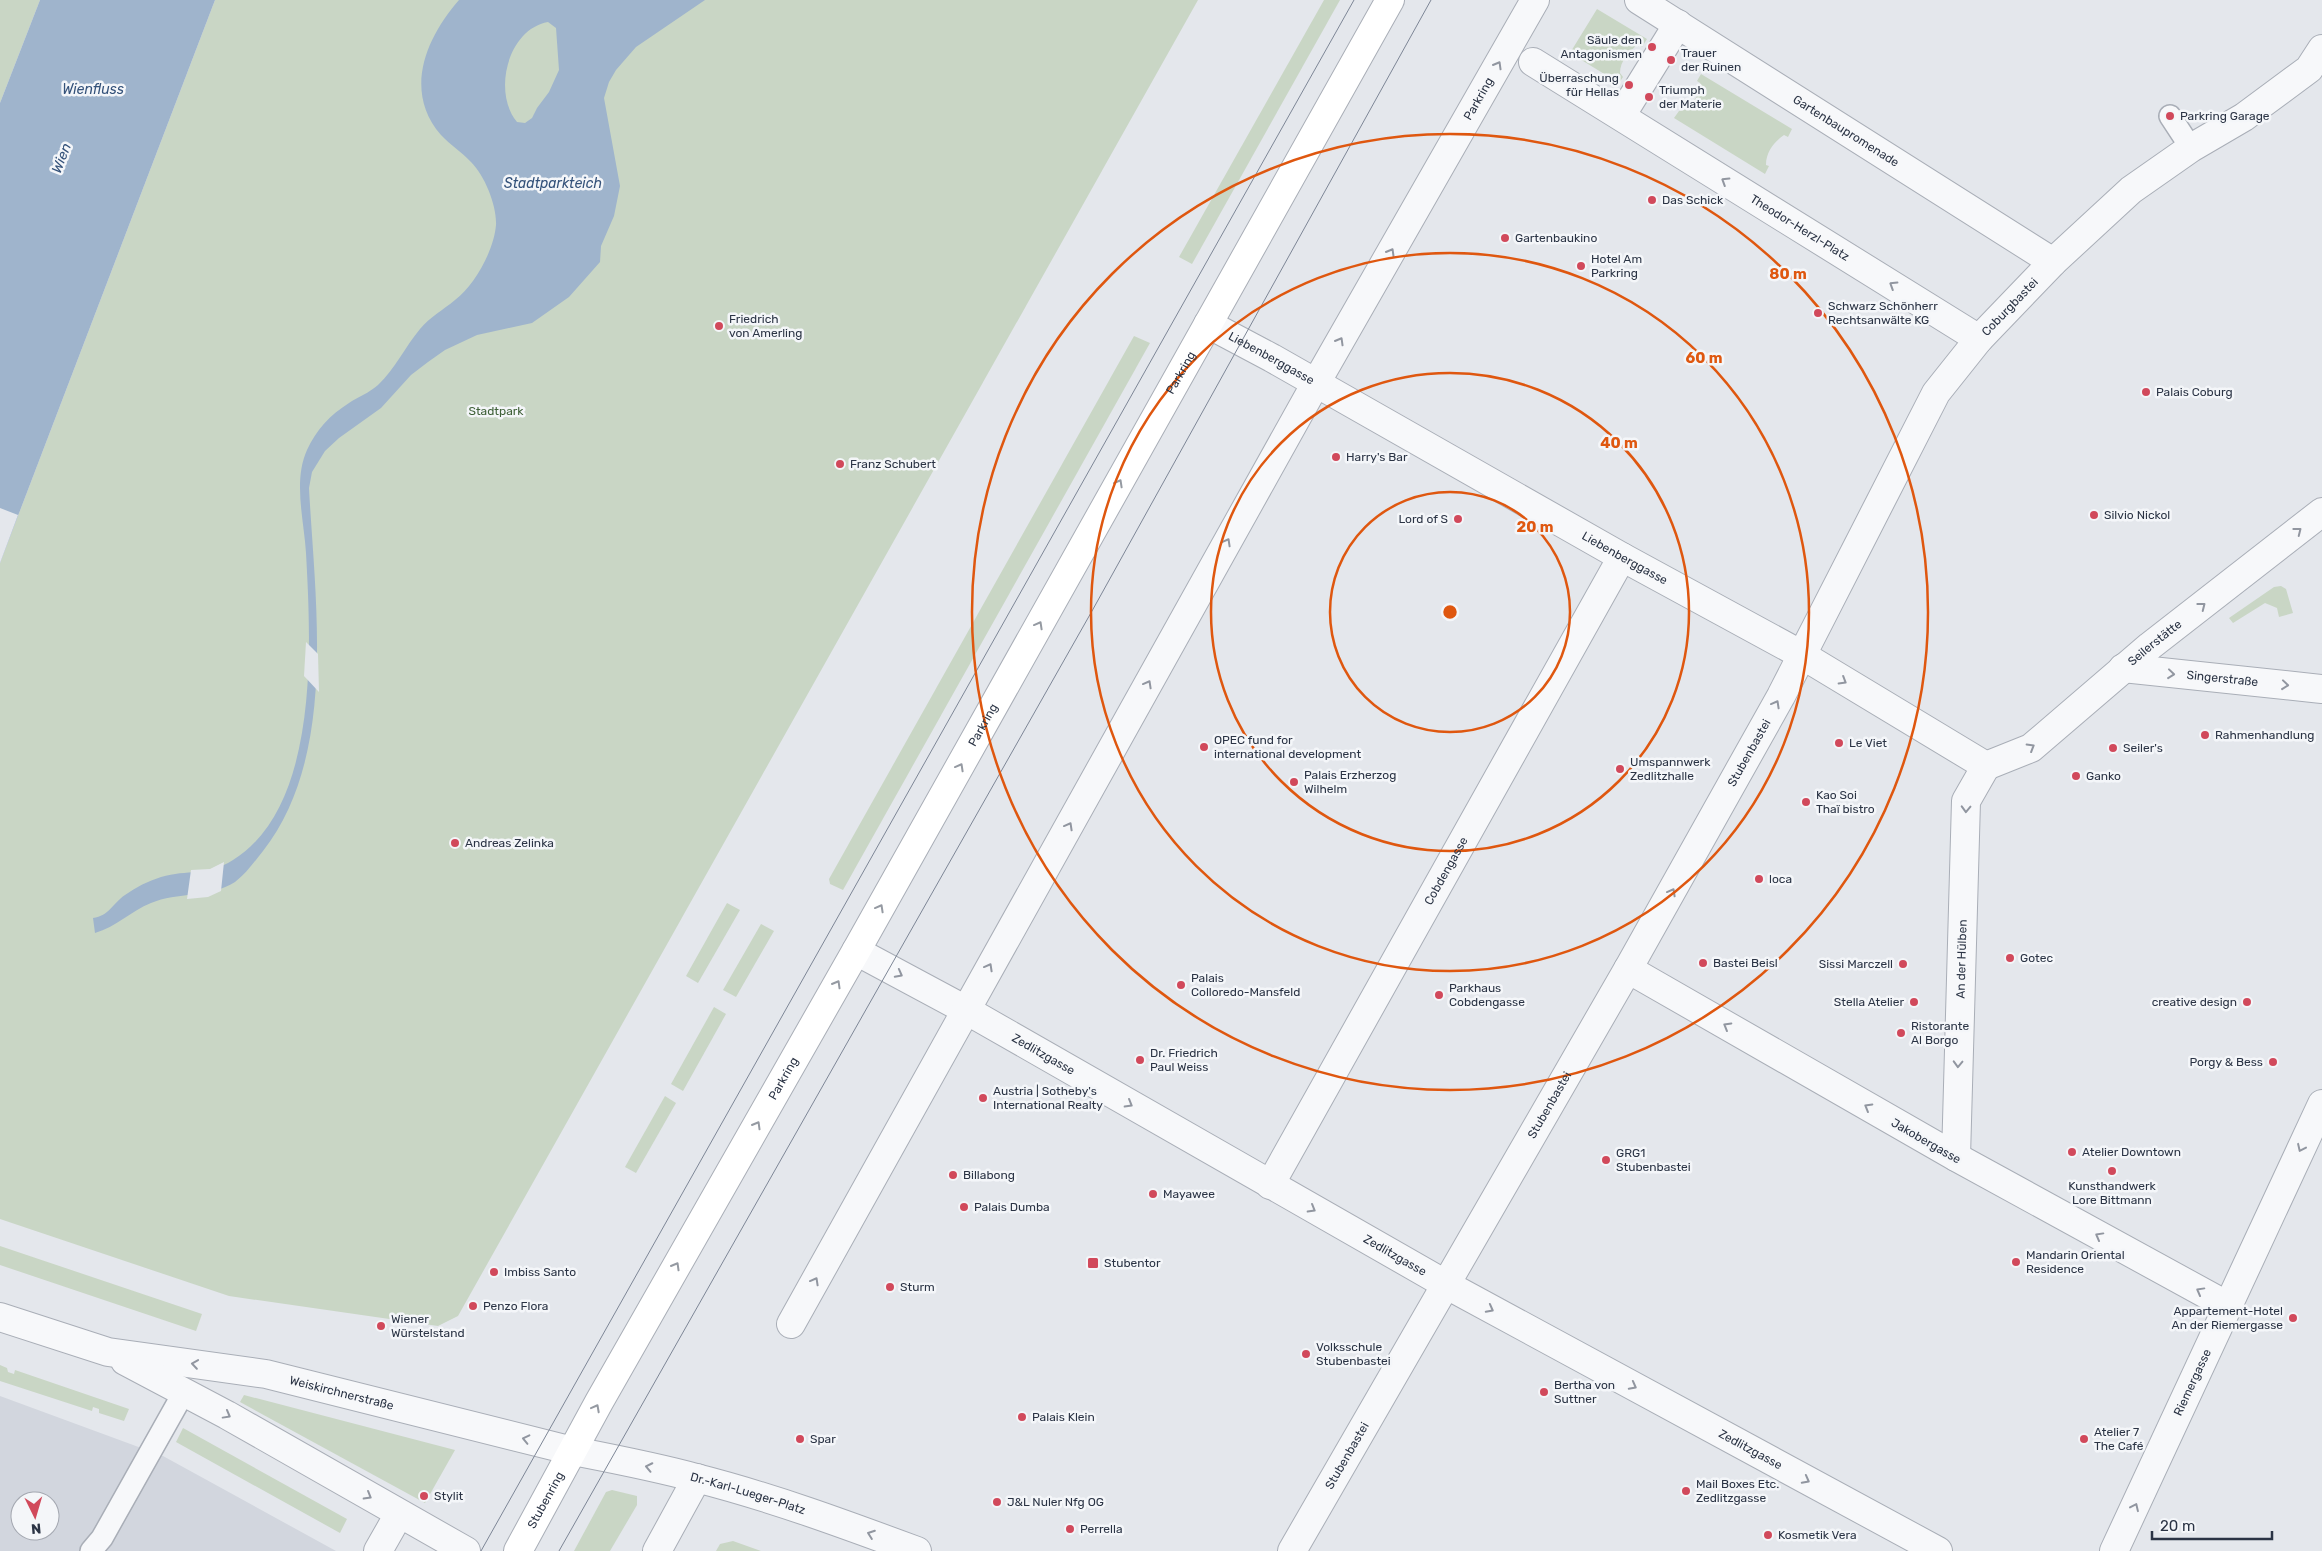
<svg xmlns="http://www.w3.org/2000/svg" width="2322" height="1551" font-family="Rubik,sans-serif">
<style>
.built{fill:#d2d6de;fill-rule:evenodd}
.green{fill:#c9d6c5}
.water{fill:#9fb4cc;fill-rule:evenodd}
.pier{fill:#e4e7ec}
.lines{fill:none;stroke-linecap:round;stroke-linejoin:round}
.service-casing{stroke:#a9aeb7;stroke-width:24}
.pedestrian-casing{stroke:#a9aeb7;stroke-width:30}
.minor-casing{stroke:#a9aeb7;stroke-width:30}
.tertiary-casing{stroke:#a9aeb7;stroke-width:30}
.secondary-casing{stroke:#a9aeb7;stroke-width:30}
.service{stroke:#f7f8fa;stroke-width:21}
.pedestrian{stroke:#f7f8fa;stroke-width:28}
.minor{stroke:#f7f8fa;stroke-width:28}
.tertiary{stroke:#f7f8fa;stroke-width:28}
.secondary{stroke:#fff;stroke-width:28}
.tram{stroke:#7d8696;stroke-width:1}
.oneway{stroke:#9196a0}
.oneway2{stroke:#959aa2}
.ring{fill:none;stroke:#df570f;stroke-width:2.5}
.poi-dot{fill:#d1495b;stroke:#f4f6f9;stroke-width:2}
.labels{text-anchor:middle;stroke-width:5;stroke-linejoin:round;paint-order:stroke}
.poi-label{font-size:12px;fill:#2b3445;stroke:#f4f6f9;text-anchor:start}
.street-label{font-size:12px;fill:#2b3445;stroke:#f4f6f9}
.park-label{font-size:12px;fill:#3f6138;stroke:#f4f6f9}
.water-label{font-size:14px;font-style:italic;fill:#34527a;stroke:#f4f6f9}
.centre{fill:#df570f;stroke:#f4f6f9;stroke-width:2.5}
.ring-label{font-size:15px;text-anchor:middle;font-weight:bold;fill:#df570f;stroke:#f4f6f9;stroke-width:5;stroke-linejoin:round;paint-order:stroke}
</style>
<rect width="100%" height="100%" fill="#e4e7ec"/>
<!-- built -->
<path class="built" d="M0,1396L163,1456L336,1551H0ZM20,1501H50V1531H20Z"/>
<!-- green -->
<g class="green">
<path d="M0,0H40L0,103Z"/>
<path d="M215,0H1198L458,1316L438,1326L229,1296L0,1219V563Z"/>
<path d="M1324,0H1340L1192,264L1179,257Z"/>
<path d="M1597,9L1647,39L1642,47L1637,45C1629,52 1620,61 1620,73L1623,77L1619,83L1570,53Z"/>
<path d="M1701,74L1792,129L1788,137L1784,135C1774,142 1766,152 1766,165L1769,166L1765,174L1674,118L1679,111L1687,109L1698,95L1700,83L1697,81Z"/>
<path d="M1134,336L1150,343L843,890L830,884L829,879Z"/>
<path d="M2281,586L2286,589L2293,613L2279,617L2277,608L2265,603L2233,623L2229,618L2274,587Z"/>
<path d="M727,903L740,910L698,983L686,976Z"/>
<path d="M761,924L774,931L736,997L723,990Z"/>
<path d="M714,1007L726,1014L683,1091L671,1084Z"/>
<path d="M665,1096L676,1103L636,1173L625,1167Z"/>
<path d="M0,1246L202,1314L196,1331L0,1265Z"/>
<path d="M0,1365L7,1368L8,1372L14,1374L15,1370L129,1409L124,1421L99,1413V1409L93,1407L92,1411L0,1381Z"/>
<path d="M244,1395L455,1450L425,1503L240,1402Z"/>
<path d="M183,1428L347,1519L340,1533L176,1442Z"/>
<path d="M612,1490L637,1496V1505L610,1551H574L606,1492Z"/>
<path d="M733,1541L761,1551H716L720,1544Z"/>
</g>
<!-- water -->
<g class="water">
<path d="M40,0H215L0,563V103Z"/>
<path d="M459,0H705L636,47L616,70L609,82L604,98L620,186L614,216L601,246L600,262L569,297L532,323L477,335L445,350L428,362L411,375L381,408L339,438L325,451L312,472L309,488C315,603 338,755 263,851C254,862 246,874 235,882C210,898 177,892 151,903C131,911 116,927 95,933L93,918C109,916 113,903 125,895C136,887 148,881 161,877C188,869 206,877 233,860C320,806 311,643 306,553C304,520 293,481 307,450C316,430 330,415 349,403C358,397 369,393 378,385C395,369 405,347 420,329C430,317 443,310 455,300C475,285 494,250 496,225C497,206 485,176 471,162C462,152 450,145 441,135C403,91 426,38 459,0ZM548,22L556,28L559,70L549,92L537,108L532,118L525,123L517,122C492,92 508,29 548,22Z"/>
</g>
<!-- pier -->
<g class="pier">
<path d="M0,508L18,515L0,563Z"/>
<path d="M306,642L318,654L319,692L304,676Z"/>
<path d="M224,862L221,891L208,897L187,899L191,870L210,869Z"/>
</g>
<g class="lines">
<defs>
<g id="service">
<path d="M2170,116L2191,148"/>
<path d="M91,1551L102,1538L184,1392"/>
</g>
<g id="pedestrian">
<path id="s1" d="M1639,0L2053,262"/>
<path id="s2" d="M1533,62L1979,339"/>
<path d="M1621,116L1678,24"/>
<path id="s3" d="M1292,1551L1628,969"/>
</g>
<g id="minor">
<path id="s4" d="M1208,324L1272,358L1622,557L1802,655L1986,766"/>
<path id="s5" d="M2123,668L2322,689"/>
<path id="s6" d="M1986,766L2031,748L2150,646L2322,512"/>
<path id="s7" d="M856,951L966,1010L1447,1285L1938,1551"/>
<path id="s8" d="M1956,1157L1966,801L1986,766"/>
<path id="s9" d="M1270,1185L1622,557"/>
<path id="s10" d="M2228,1306L1956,1157L1628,969L1781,696L1936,393L1979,339L2053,262L2131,190L2191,148L2244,117L2309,69L2322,49"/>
<path id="s11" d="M791,1324L1316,383L1535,0"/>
<path id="s12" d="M573,1451C614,1459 656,1467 696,1478C771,1497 844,1524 917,1551"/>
<path d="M378,1551L399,1514"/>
<path d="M657,1551L697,1478"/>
<path id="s13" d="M2114,1551L2322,1104"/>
</g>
<g id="tertiary">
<path id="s14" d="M0,1317L108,1352L266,1374L573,1451"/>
<path d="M125,1361L227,1415L466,1551"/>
</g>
<g id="secondary">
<path id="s15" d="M518,1551L599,1402L856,951L1390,0"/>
</g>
</defs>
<!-- service casing -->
<use href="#service" class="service-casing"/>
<!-- pedestrian casing -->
<use href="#pedestrian" class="pedestrian-casing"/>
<!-- minor casing -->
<use href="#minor" class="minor-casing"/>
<!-- tertiary casing -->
<use href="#tertiary" class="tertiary-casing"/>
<!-- secondary casing -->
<use href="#secondary" class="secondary-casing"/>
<!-- service -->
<use href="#service" class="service"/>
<!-- pedestrian -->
<use href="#pedestrian" class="pedestrian"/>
<!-- minor -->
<use href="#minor" class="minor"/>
<!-- tertiary -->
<use href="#tertiary" class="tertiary"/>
<!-- secondary -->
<use href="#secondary" class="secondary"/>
<!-- tram -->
<g class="tram">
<path d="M481,1551L1354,0"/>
<path d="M559,1551L1092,611L1431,0"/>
</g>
</g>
<!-- one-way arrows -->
<defs><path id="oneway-chevron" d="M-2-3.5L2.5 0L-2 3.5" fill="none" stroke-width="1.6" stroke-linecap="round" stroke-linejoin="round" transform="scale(1.25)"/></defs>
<g class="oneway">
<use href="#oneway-chevron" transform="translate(1498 65) rotate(-60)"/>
<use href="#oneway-chevron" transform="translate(1725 181) rotate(-148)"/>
<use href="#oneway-chevron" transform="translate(1391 252) rotate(-60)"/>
<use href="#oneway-chevron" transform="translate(1893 285) rotate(-148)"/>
<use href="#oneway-chevron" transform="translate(1340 341) rotate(-60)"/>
<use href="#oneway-chevron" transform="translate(2298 531) rotate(-38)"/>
<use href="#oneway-chevron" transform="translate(1227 542) rotate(-61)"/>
<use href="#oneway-chevron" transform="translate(2202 606) rotate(-38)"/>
<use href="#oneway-chevron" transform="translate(2171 674) rotate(6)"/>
<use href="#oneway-chevron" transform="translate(1843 681) rotate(31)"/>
<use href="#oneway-chevron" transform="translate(1148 684) rotate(-61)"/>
<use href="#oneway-chevron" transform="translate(2285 685) rotate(6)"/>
<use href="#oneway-chevron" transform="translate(1776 704) rotate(-61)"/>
<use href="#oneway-chevron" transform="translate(2031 747) rotate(-31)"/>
<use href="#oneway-chevron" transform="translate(1966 809) rotate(92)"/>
<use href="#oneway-chevron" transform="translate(1069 826) rotate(-61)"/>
<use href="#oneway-chevron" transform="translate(1672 892) rotate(-61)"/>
<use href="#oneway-chevron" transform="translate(989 967) rotate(-61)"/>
<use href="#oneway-chevron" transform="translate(899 974) rotate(28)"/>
<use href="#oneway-chevron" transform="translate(1727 1026) rotate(-150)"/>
<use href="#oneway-chevron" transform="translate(1958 1064) rotate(92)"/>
<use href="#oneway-chevron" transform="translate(1129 1104) rotate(30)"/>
<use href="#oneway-chevron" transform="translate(1868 1107) rotate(-150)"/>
<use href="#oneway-chevron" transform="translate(2301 1148) rotate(115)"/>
<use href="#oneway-chevron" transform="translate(1312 1209) rotate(30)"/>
<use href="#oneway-chevron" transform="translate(2099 1236) rotate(-151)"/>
<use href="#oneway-chevron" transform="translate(815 1281) rotate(-61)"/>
<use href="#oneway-chevron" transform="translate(2200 1291) rotate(-151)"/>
<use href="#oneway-chevron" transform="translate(1490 1309) rotate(28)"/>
<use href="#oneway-chevron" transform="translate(195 1364) rotate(-172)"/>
<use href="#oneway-chevron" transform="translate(1633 1386) rotate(28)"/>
<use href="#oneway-chevron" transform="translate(227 1415) rotate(29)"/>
<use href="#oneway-chevron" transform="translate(526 1439) rotate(-167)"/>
<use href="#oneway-chevron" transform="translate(649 1467) rotate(-168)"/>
<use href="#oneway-chevron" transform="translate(1806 1480) rotate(28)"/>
<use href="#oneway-chevron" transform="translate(368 1496) rotate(30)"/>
<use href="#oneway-chevron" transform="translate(2135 1507) rotate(-65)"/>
<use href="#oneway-chevron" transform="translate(871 1534) rotate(-160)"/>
</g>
<g class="oneway2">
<use href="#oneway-chevron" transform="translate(1119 483) rotate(-61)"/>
<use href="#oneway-chevron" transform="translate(1039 625) rotate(-61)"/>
<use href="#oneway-chevron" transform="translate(960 767) rotate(-61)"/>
<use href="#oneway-chevron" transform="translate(880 908) rotate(-61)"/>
<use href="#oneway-chevron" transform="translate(837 984) rotate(-60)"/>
<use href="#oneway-chevron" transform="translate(757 1125) rotate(-60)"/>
<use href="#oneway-chevron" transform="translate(676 1266) rotate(-60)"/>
<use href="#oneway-chevron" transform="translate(596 1408) rotate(-62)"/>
</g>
<!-- distance rings -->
<g class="ring">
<circle cx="1450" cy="612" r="120"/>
<circle cx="1450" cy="612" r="239"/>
<circle cx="1450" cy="612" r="359"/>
<circle cx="1450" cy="612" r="478"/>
</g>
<!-- markers -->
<g class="poi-dot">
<circle cx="1652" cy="47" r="5"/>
<circle cx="1671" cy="60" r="5"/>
<circle cx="1629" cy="85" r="5"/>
<circle cx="1649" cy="97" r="5"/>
<circle cx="2170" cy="116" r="5"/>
<circle cx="1652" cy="200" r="5"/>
<circle cx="1505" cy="238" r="5"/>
<circle cx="1581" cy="266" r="5"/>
<circle cx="1818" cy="313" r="5"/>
<circle cx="719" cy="326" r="5"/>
<circle cx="2146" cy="392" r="5"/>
<circle cx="1336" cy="457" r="5"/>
<circle cx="840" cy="464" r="5"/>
<circle cx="2094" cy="515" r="5"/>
<circle cx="1458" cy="519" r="5"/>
<circle cx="2205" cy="735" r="5"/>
<circle cx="1839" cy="743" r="5"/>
<circle cx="1204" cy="747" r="5"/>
<circle cx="2113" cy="748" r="5"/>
<circle cx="1620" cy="769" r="5"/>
<circle cx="2076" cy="776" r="5"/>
<circle cx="1294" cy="782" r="5"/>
<circle cx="1806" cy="802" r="5"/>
<circle cx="455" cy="843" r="5"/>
<circle cx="1759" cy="879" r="5"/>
<circle cx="2010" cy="958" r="5"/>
<circle cx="1703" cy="963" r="5"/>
<circle cx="1903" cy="964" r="5"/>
<circle cx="1181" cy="985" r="5"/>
<circle cx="1439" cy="995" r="5"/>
<circle cx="1914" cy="1002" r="5"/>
<circle cx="2247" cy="1002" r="5"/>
<circle cx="1901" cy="1033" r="5"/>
<circle cx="1140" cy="1060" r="5"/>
<circle cx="2273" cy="1062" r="5"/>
<circle cx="983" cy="1098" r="5"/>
<circle cx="2072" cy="1152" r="5"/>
<circle cx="1606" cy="1160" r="5"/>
<circle cx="2112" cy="1171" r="5"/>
<circle cx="953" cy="1175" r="5"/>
<circle cx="1153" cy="1194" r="5"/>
<circle cx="964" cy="1207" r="5"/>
<circle cx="2016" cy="1262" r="5"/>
<rect x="1087" y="1257" width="12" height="12" rx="2.5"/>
<circle cx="494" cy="1272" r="5"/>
<circle cx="890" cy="1287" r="5"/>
<circle cx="473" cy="1306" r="5"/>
<circle cx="2293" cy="1318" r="5"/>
<circle cx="381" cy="1326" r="5"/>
<circle cx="1306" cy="1354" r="5"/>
<circle cx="1544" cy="1392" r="5"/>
<circle cx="1022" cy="1417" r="5"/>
<circle cx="800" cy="1439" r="5"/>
<circle cx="2084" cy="1439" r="5"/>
<circle cx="1686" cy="1491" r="5"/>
<circle cx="424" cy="1496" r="5"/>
<circle cx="997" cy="1502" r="5"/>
<circle cx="1070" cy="1529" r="5"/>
<circle cx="1768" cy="1535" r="5"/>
</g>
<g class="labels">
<!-- poi labels -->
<g class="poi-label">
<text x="1642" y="44" text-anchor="end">Säule den<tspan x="1642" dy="14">Antagonismen</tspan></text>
<text x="1681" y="57">Trauer<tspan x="1681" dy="14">der Ruinen</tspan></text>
<text x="1619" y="82" text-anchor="end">Überraschung<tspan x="1619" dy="14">für Hellas</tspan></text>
<text x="1659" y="94">Triumph<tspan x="1659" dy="14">der Materie</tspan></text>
<text x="2180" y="120">Parkring Garage</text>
<text x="1662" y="204">Das Schick</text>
<text x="1515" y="242">Gartenbaukino</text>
<text x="1591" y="263">Hotel Am<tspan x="1591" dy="14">Parkring</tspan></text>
<text x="1828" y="310">Schwarz Schönherr<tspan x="1828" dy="14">Rechtsanwälte KG</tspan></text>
<text x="729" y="323">Friedrich<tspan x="729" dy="14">von Amerling</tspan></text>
<text x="2156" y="396">Palais Coburg</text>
<text x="1346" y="461">Harry's Bar</text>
<text x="850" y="468">Franz Schubert</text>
<text x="2104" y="519">Silvio Nickol</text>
<text x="1448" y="523" text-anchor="end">Lord of S</text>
<text x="2215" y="739">Rahmenhandlung</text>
<text x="1214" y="744">OPEC fund for<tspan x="1214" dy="14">international development</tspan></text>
<text x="1849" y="747">Le Viet</text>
<text x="2123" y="752">Seiler's</text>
<text x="1630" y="766">Umspannwerk<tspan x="1630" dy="14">Zedlitzhalle</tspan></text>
<text x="1304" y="779">Palais Erzherzog<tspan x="1304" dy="14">Wilhelm</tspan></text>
<text x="2086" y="780">Ganko</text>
<text x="1816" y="799">Kao Soi<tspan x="1816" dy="14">Thaï bistro</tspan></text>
<text x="465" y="847">Andreas Zelinka</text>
<text x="1769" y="883">loca</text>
<text x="2020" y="962">Gotec</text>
<text x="1713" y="967">Bastei Beisl</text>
<text x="1893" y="968" text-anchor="end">Sissi Marczell</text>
<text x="1191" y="982">Palais<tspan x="1191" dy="14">Colloredo-Mansfeld</tspan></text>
<text x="1449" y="992">Parkhaus<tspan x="1449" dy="14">Cobdengasse</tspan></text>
<text x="1904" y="1006" text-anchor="end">Stella Atelier</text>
<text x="2237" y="1006" text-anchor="end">creative design</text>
<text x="1911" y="1030">Ristorante<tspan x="1911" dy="14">Al Borgo</tspan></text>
<text x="1150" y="1057">Dr. Friedrich<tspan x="1150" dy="14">Paul Weiss</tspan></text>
<text x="2263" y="1066" text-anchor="end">Porgy &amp; Bess</text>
<text x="993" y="1095">Austria | Sotheby's<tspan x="993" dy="14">International Realty</tspan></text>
<text x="2082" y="1156">Atelier Downtown</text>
<text x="1616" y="1157">GRG1<tspan x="1616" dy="14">Stubenbastei</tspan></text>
<text x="963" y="1179">Billabong</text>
<text x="2112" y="1190" text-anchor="middle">Kunsthandwerk<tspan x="2112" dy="14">Lore Bittmann</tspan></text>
<text x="1163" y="1198">Mayawee</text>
<text x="974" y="1211">Palais Dumba</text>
<text x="2026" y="1259">Mandarin Oriental<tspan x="2026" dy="14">Residence</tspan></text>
<text x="1104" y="1267">Stubentor</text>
<text x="504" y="1276">Imbiss Santo</text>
<text x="900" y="1291">Sturm</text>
<text x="483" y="1310">Penzo Flora</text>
<text x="2283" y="1315" text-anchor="end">Appartement-Hotel<tspan x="2283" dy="14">An der Riemergasse</tspan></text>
<text x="391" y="1323">Wiener<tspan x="391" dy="14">Würstelstand</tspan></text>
<text x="1316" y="1351">Volksschule<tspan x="1316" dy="14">Stubenbastei</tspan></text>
<text x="1554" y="1389">Bertha von<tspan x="1554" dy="14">Suttner</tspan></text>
<text x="1032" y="1421">Palais Klein</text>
<text x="2094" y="1436">Atelier 7<tspan x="2094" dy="14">The Café</tspan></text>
<text x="810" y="1443">Spar</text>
<text x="1696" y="1488">Mail Boxes Etc.<tspan x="1696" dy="14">Zedlitzgasse</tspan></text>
<text x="434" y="1500">Stylit</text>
<text x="1007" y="1506">J&amp;L Nuler Nfg OG</text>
<text x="1080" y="1533">Perrella</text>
<text x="1778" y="1539">Kosmetik Vera</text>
</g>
<!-- street labels -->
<g class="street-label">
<text dy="4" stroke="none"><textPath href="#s11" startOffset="1405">Parkring</textPath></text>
<text dy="4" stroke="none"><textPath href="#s1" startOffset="245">Gartenbaupromenade</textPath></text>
<text dy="4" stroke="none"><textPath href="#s2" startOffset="314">Theodor-Herzl-Platz</textPath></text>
<text dy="4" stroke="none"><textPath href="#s10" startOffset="1455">Coburgbastei</textPath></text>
<text dy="4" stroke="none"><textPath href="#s4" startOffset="72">Liebenberggasse</textPath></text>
<text dy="4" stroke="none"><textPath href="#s15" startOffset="1352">Parkring</textPath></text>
<text dy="4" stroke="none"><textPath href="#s4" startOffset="478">Liebenberggasse</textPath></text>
<text dy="4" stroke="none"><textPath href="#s6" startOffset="211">Seilerstätte</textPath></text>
<text dy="4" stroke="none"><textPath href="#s5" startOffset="100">Singerstraße</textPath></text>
<text dy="4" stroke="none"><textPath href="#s15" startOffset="948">Parkring</textPath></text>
<text dy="4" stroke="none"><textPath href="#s10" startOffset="936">Stubenbastei</textPath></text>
<text dy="4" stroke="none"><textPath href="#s9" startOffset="360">Cobdengasse</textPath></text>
<text dy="4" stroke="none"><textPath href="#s8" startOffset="198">An der Hülben</textPath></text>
<text dy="4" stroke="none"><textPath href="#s7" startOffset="214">Zedlitzgasse</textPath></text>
<text dy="4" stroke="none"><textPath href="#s15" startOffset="542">Parkring</textPath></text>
<text dy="4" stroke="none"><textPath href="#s3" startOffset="515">Stubenbastei</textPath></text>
<text transform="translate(1926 1141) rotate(30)" y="4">Jakobergasse</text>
<text dy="4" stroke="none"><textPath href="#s7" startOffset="619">Zedlitzgasse</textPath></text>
<text dy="4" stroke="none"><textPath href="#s13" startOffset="186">Riemergasse</textPath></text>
<text dy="4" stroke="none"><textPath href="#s14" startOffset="351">Weiskirchnerstraße</textPath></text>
<text dy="4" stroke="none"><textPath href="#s7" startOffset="1024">Zedlitzgasse</textPath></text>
<text dy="4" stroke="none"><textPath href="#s3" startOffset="110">Stubenbastei</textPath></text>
<text dy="4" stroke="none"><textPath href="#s12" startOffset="180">Dr.-Karl-Lueger-Platz</textPath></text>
<text dy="4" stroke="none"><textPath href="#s15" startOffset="58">Stubenring</textPath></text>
</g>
<!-- park labels -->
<g class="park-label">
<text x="496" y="415">Stadtpark</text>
</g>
<!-- water labels -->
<g class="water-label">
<text x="93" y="94">Wienfluss</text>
<text transform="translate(61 158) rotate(-69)" y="5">Wien</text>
<text x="553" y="188">Stadtparkteich</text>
</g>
</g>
<circle cx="1450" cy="612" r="8" class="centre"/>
<g class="ring-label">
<text x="1788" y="279">80 m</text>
<text x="1704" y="363">60 m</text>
<text x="1619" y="448">40 m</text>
<text x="1535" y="532">20 m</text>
</g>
<!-- north arrow -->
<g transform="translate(35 1516) rotate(175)"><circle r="24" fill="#f4f6f9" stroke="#a4a8b1"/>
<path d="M0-4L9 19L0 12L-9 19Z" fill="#d1495b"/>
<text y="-8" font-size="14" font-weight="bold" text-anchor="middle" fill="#2b3445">N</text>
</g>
<!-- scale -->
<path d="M2152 1531v8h120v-8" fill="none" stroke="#2b3445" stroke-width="2.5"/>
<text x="2160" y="1531" font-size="15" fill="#2b3445" stroke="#f4f6f9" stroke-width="4" paint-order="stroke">20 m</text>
</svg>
